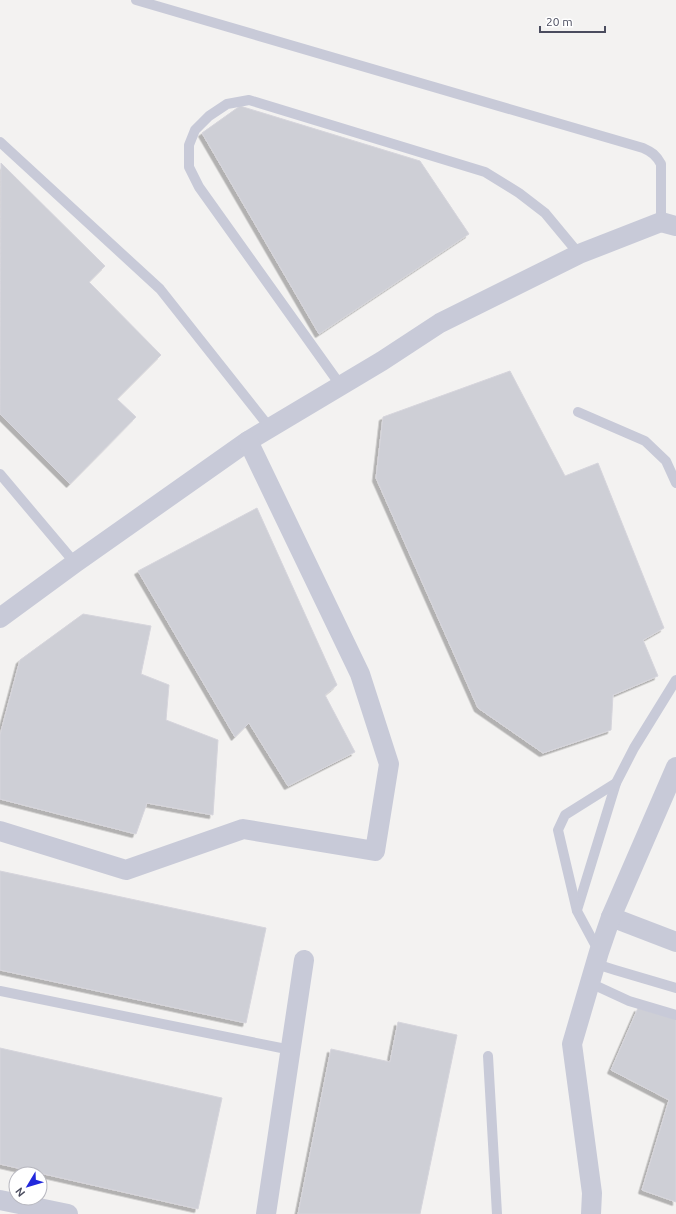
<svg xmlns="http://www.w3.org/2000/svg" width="676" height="1214" font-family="Ubuntu,sans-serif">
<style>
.building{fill:#cecfd6;stroke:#d6d5dc;filter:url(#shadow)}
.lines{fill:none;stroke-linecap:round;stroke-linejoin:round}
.service{stroke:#c8cad8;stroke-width:10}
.minor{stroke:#c8cad8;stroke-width:20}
</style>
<defs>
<filter id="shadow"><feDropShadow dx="-3.5" dy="3.5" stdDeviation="0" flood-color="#0004"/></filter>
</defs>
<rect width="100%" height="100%" fill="#f3f2f1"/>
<!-- building -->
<g class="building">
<path d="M240,106L420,161L469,234L319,334L202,133Z"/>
<path d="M1,163L105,266L89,282L161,355L117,399L136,417L70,484L0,414Z"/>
<path d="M510,371L565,476L598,463L664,628L643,640L658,676L613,695L611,730L543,753L478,708L376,478L383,417Z"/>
<path d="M257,508L337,685L325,695L355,752L288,786L249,723L235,737L138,571Z"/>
<path d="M83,614L151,626L141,674L169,685L166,720L218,740L213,815L147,803L136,834L0,799V735L20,660Z"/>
<path d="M0,871L266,928L246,1023L0,970Z"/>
<path d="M638,1008L676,1019V1202L642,1190L669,1100L611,1070Z"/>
<path d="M398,1022L457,1035L420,1214H298L331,1049L390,1062Z"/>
<path d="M0,1048L222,1098L198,1209L0,1164Z"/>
</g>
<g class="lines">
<!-- service -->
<g class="service">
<path d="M136,0L643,148C652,152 656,155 661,164V222"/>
<path d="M0,142L160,289L270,428"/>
<path d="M341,386L199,187L189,167V145L195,130L209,116L227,104L249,100L485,172L519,193L545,213L579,254"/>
<path d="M578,412L645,441L666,461L676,483"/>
<path d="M0,474L75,563"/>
<path d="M577,910L616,783"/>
<path d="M599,952L577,911L558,830L565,815L616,783L634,748L676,680"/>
<path d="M596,964L615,970L676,988"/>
<path d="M590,983L629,1001L676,1015"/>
<path d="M0,991L291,1050"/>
<path d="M488,1056L497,1214"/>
</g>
<!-- minor -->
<g class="minor">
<path d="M0,618L75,563L248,441L382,361L440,323L579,254L661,222L676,226"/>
<path d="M0,831L126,870L243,829L375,851L389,764L360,674L248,441"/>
<path d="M611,917L676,942"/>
<path d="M0,1200L68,1214"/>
<path d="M266,1214L304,960"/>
<path d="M591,1214L592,1193L572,1044L599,952L611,917L676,767"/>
</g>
</g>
<!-- north arrow -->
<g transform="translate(28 1186) rotate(232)"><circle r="19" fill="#ffffff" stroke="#b7b7bf"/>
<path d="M0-3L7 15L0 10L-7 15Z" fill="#2228dc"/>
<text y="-6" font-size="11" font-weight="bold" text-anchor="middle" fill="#4a4c5e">N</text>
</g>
<!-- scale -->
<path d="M540 26v6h65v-6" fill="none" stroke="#4a4c5e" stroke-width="2"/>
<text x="546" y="26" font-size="12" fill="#4a4c5e" stroke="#ffffff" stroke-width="3" paint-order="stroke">20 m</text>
</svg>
